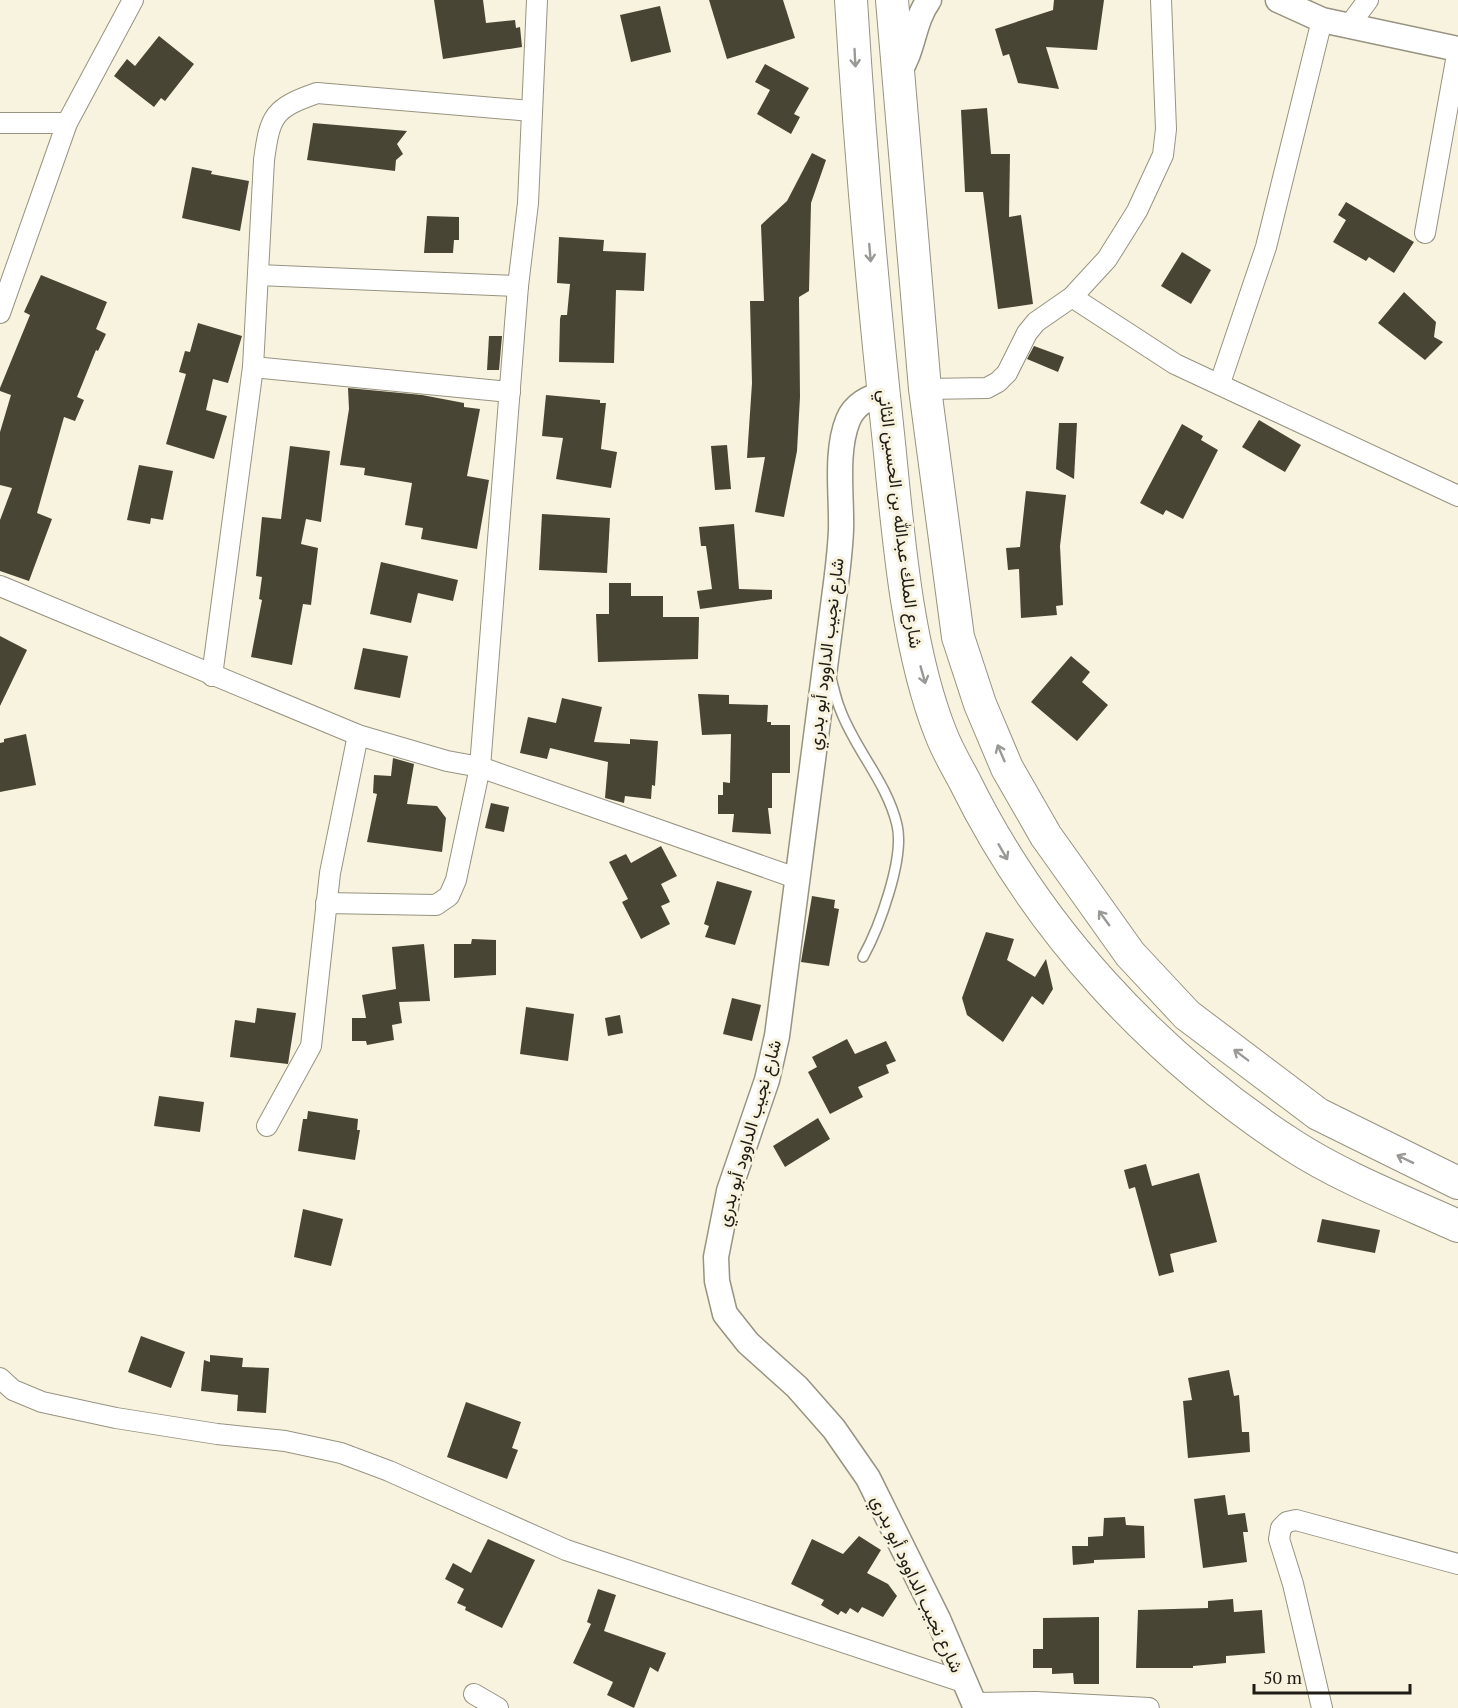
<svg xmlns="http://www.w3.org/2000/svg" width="1458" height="1708" font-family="'PT Serif',Vazirmatn,serif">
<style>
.building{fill:#494534}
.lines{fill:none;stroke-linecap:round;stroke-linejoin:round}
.service-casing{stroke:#979381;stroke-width:12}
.minor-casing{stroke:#979381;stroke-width:22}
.tertiary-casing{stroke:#979381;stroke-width:27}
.trunk-casing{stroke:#979381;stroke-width:34}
.service{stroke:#fff;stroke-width:9}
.minor{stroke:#fff;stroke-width:20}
.tertiary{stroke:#fff;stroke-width:24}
.trunk{stroke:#fff;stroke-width:32}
.oneway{stroke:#9a9996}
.labels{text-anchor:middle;stroke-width:6;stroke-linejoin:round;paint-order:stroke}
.street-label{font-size:18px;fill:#1e1c15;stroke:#f7f3de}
</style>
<rect width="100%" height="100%" fill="#f7f3de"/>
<!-- building -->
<g class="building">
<path d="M434,0H483L486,23L515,20L516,28L520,27L522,47L443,59Z"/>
<path d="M709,0H783L795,38L727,59Z"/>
<path d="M1054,0H1104L1097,50L1046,47L1059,89L1018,83L1009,54L1003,56L995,29L1053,10Z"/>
<path d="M660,6L671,52L631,62L620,15Z"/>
<path d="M159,36L194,64L165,101L161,98L154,107L114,76L127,59L135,66Z"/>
<path d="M765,64L809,88L794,114L800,117L791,134L757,114L770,90L755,82Z"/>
<path d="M987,108L991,154H1010L1009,217L1021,215L1033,304L998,309L983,192H965L961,110Z"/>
<path d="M313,123L407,131L397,144L403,154L396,160L395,171L307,160Z"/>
<path d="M812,153L826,160L811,203L809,291L799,297L800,397L797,451L784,517L755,512L765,457L747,458L752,383L750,301H764L761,225L787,201Z"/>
<path d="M192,167L212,171L211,174L249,181L240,231L182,218Z"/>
<path d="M1346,202L1414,242L1394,273L1369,257L1366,261L1333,242L1346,220L1338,215Z"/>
<path d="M427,216L459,217V240H454L453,253H424Z"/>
<path d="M559,237L604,240L603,251L646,253L644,291L616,290L614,363L559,362L560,319L561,315H567L570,284L557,283Z"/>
<path d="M1182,252L1211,270L1191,304L1161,286Z"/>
<path d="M41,275L107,302L96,329L106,334L98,351L96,350L77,397L84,400L75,421L64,417L37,513L52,519L29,581L0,571V520L12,488L0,485V432L11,395L0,391V388L30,315L24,312Z"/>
<path d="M1404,292L1436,322L1434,337L1443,342L1425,360L1378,323Z"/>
<path d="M198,323L242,336L228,383L213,379L206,410L227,416L214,459L166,444L186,374L179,372L185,351L190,352Z"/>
<path d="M489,336H502L499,370H487Z"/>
<path d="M1034,346L1064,357L1058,372L1027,359Z"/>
<path d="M348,388L422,395L464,403V407L480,409L467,476L489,480L477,549L421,539L423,528L405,525L412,483L364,475L365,468L340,465L349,409Z"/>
<path d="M546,395L600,400V403H606L601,449L617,452L611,488L556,479L563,438L542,436Z"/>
<path d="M1259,420L1301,445L1285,472L1242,447Z"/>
<path d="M1059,423H1077L1074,479L1056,469Z"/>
<path d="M1182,424L1203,436L1201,440L1218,450L1183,519L1166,510L1163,515L1140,503Z"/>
<path d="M727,445L731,489L715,490L711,446Z"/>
<path d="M290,446L330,451L321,522L306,519L301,544L318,548L311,605L303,604L292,665L251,657L262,600L259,599L262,577L256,576L262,517L281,519Z"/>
<path d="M139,465L173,471L163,520L151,518L150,524L127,520Z"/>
<path d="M1026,491L1066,495L1060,546L1063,605L1056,606L1057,615L1021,618L1019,569L1008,570L1006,548L1020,547Z"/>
<path d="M542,514L610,518L607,573L539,570Z"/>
<path d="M734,524L739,589L772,590V599L700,609L697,591L712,589L706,546H701L699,527Z"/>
<path d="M381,562L458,580L453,601L418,593L411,623L370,614Z"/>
<path d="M609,583H631V596H663V617H699L698,659L598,662L596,614H609Z"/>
<path d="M0,636L27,650L0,706Z"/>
<path d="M363,648L408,656L400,698L354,689Z"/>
<path d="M1071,656L1090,672L1082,682L1108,705L1077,741L1031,702Z"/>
<path d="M698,694L729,695V704L768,705L767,722H771V725H790V773H772V808H768L771,834L732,832L734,814H718V795H723V782L730,783L731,734L702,735Z"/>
<path d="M562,698L602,707L594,742L630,744V739L658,741L655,786L652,785L651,799L625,796L624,803L605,798L608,762L550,748L547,759L520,753L528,717L556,723Z"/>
<path d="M26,734L36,785L0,792V743L4,742V739Z"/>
<path d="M393,758L414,764L407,804L437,806L446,818L442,852L367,842L377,794L373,793L374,775L391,776Z"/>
<path d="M491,803L509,807L504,832L485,828Z"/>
<path d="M661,846L677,876L661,884L670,902L661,906L670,924L641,939L622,902L628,899L609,862L626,854L631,863Z"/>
<path d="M717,881L752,891L735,945L705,937L709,926L704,924Z"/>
<path d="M812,896L835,900L834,908L839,909L829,966L801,962Z"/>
<path d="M986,932L1014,939L1007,960L1035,977L1046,959L1053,989L1043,1005L1032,996L1003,1042L967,1015L962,998Z"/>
<path d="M472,939L496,940V975L454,978V944H471Z"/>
<path d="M424,944L430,1001L399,1002L402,1023L392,1025L394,1040L367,1045L366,1041H352V1018H366L362,995L396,989L392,947Z"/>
<path d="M732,998L761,1005L752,1041L723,1034Z"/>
<path d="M526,1007L574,1014L568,1061L520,1054Z"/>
<path d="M257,1008L296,1013L288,1064L230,1057L235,1020L255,1023Z"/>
<path d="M620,1015L623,1033L608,1036L605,1018Z"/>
<path d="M847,1039L855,1054L886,1041L896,1061L886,1065L889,1073L858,1087L863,1097L830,1114L808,1072L817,1067L812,1057Z"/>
<path d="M159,1096L204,1102L200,1132L154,1126Z"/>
<path d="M308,1111L358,1119L357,1130H360L355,1160L298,1151L303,1119H307Z"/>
<path d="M818,1118L830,1139L785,1167L773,1146Z"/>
<path d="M1146,1164L1152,1186L1199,1173L1217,1242L1170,1254L1174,1272L1159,1276L1135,1187L1129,1189L1124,1170Z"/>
<path d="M303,1209L343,1219L331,1266L294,1257Z"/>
<path d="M1322,1219L1380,1230L1375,1253L1317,1242Z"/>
<path d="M141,1336L185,1352L171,1388L128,1372Z"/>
<path d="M210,1355L243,1358L242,1367L269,1368L266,1413L237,1411L238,1395L201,1391L204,1360L210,1362Z"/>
<path d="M1229,1370L1234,1396L1239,1395L1242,1432H1249L1250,1452L1188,1458L1183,1401L1192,1400L1188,1378Z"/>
<path d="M466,1402L521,1422L512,1448L518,1450L507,1479L447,1457Z"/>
<path d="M1225,1495L1228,1515L1245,1513L1248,1532H1243L1247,1562L1203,1568L1194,1499Z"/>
<path d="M1125,1517L1126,1525L1144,1526L1145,1558L1094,1560V1563L1073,1565L1072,1546H1088V1537L1103,1536L1104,1518Z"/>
<path d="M859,1536L881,1550L867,1573L888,1584L897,1596L883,1617L862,1607L858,1613L850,1608L846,1614L841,1611L838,1615L821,1605L824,1600L791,1584L812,1539L843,1554Z"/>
<path d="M488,1539L535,1560L502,1628L465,1610L466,1607L457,1603L464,1589L445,1579L453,1563L471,1573Z"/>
<path d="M598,1589L616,1595L604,1631L666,1653L658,1672L650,1667L634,1708L607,1695L613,1682L573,1663L591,1624L587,1622Z"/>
<path d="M1233,1599L1234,1612L1262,1610L1265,1653L1226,1656V1663L1193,1666V1668H1136L1138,1610L1208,1608V1601Z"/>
<path d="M1099,1617V1684H1074L1073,1673L1052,1674V1668H1033V1649H1043V1618Z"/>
</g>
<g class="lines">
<defs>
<path id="service" d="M831,678C834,689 836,699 840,709C855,750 887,782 897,825C905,858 879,928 863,957"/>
<g id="minor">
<path d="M1348,27L1368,0"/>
<path d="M0,123H67"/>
<path d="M1425,233L1458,49"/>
<path d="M258,275L518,286"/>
<path d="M1072,297L1175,364L1458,496"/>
<path d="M0,313L67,123L133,0"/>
<path d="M253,367L510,392"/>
<path d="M1220,383L1266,247L1322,20"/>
<path d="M925,389L987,388L998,382L1007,373L1027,333L1036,322L1072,297L1107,259L1137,211L1163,155L1166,129L1161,0"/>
<path d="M0,586L358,735L447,761L480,767L796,878"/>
<path d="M212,676L253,367L264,160C270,115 274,108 317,93L531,111"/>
<path d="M326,903L436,905L449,896L456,880L480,767L518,286L528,203L537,0"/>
<path d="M267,1126L311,1046L330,873L358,735"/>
<path d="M0,1378L13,1390L42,1402L116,1418L217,1434L285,1441L341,1453L389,1471L566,1550L963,1682"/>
<path d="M474,1694L498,1708"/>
<path d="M974,1703L1036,1702L1149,1708"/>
<path d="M1322,1708L1293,1584L1279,1539L1281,1528L1287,1522L1296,1520L1458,1564"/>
</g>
<g id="tertiary">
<path d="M1278,0L1322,20L1458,49"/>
<path d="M899,72C914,50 913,22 929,0"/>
<path d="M883,394C869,397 854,405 848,420C835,452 842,496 841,530C840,553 837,576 834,598L777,1036L767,1080L729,1191L716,1257L717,1281L725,1314L748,1343L797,1387L834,1429L868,1478L938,1619L976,1708"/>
</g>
<g id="trunk">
<path d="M851,0C860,148 873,296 889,443C898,534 907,649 941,734C947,750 956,765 964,780C1037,929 1153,1054 1292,1145C1343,1178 1403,1201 1458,1226"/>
<path d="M892,0L925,389L958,637L980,704L1007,768L1046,836L1130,954L1187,1015L1318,1114L1458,1183"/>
</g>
</defs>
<!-- service casing -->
<use href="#service" class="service-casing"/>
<!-- minor casing -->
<use href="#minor" class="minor-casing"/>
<!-- tertiary casing -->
<use href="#tertiary" class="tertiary-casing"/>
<!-- trunk casing -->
<use href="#trunk" class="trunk-casing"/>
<!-- service -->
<use href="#service" class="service"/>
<!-- minor -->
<use href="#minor" class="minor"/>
<!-- tertiary -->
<use href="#tertiary" class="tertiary"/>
<!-- trunk -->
<use href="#trunk" class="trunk"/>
</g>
<!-- one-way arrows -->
<defs><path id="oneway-shaft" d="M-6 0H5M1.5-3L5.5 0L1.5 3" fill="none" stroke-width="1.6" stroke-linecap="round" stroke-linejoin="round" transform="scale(1.5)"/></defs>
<g class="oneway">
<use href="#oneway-shaft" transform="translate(855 58) rotate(87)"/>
<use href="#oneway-shaft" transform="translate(870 253) rotate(85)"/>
<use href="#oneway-shaft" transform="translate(923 675) rotate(74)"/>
<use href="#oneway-shaft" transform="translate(1001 753) rotate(-113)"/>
<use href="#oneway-shaft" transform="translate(1003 852) rotate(60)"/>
<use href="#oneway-shaft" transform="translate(1104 918) rotate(-126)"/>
<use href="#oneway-shaft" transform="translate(1241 1055) rotate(-143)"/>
<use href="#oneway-shaft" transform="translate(1405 1159) rotate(-154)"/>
</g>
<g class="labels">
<!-- street labels -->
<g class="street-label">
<text transform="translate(900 519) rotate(83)" y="6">شارع الملك عبدالله بن الحسين الثاني</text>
<text transform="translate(826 654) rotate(-83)" y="6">شارع نجيب الداوود أبو بدري</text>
<text transform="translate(749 1133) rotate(-74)" y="6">شارع نجيب الداوود أبو بدري</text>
<text transform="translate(917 1584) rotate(65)" y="6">شارع نجيب الداوود أبو بدري</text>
</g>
</g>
<!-- scale -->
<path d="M1254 1684v9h156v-9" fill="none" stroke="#1e1c15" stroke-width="3"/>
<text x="1263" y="1684" font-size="18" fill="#1e1c15" stroke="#f7f3de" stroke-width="4.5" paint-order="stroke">50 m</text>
</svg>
